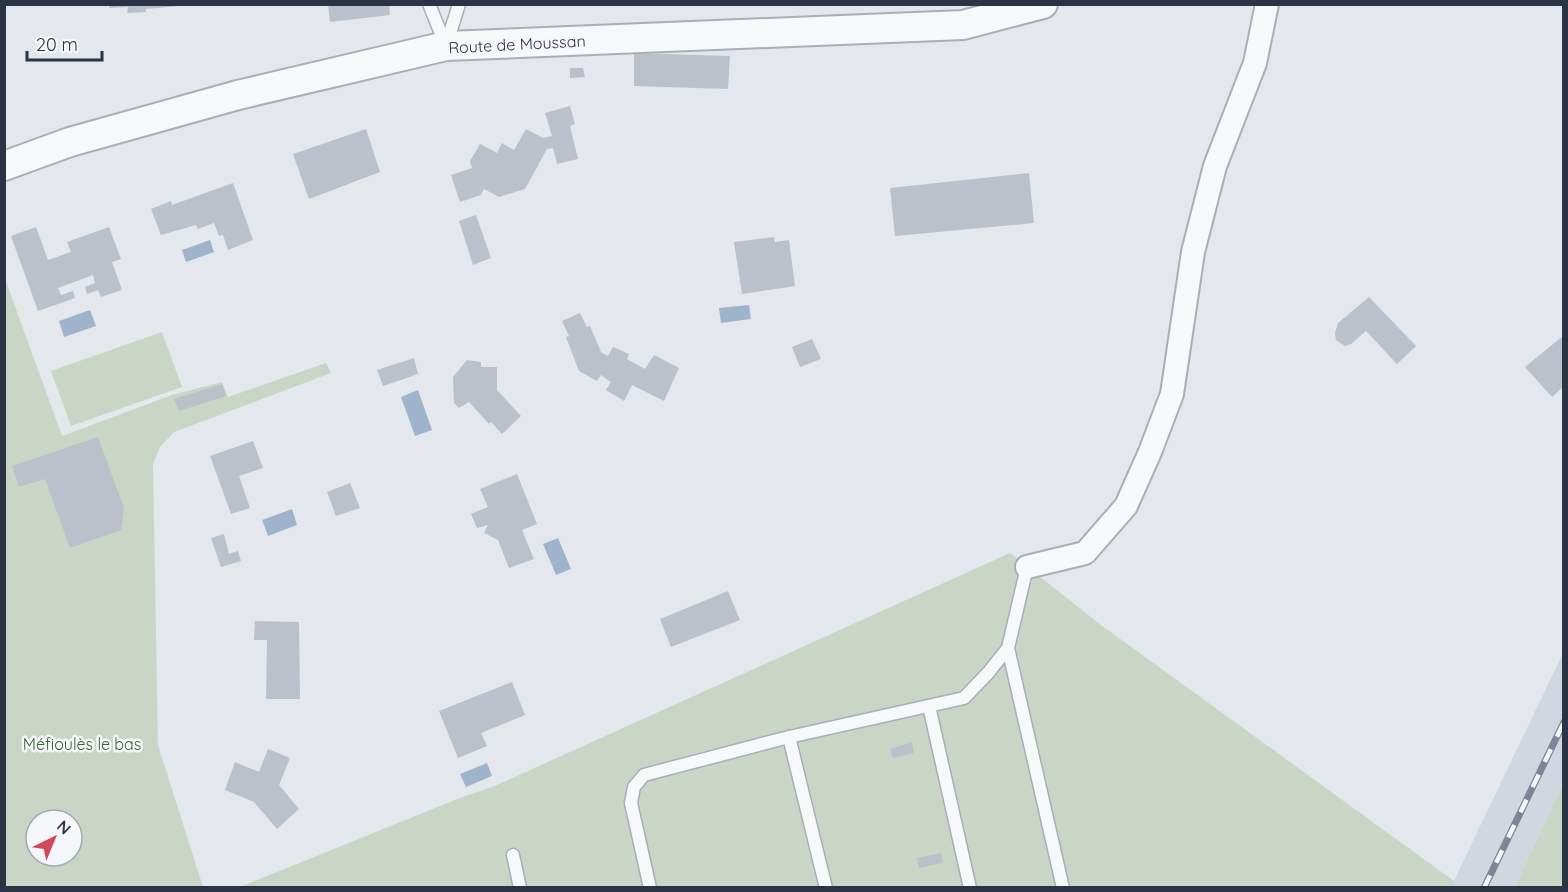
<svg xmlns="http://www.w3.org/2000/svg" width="1568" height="892" font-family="Quicksand,sans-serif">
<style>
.built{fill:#d2d6de}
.green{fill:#c9d6c5;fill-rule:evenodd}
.water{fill:#9fb4cc}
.building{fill:#bbc0ca}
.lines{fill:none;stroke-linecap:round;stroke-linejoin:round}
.service-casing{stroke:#a9aeb7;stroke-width:15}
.minor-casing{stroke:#a9aeb7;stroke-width:26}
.tertiary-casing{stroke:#a9aeb7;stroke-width:32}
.service{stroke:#f7f8fa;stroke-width:12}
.minor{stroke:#f7f8fa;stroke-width:22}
.tertiary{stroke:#f7f8fa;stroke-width:28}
.rail-casing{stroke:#7d8696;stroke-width:7}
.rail{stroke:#f4f6f9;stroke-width:4.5;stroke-dasharray:14;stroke-linecap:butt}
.labels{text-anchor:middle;stroke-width:5;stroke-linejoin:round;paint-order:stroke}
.street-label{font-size:16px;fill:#2b3445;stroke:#f4f6f9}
.park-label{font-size:16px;fill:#3f6138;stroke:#f4f6f9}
</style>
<rect width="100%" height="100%" fill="#e4e7ec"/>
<!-- built -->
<path class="built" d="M1563,653V784L1515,887H1451Z"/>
<!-- green -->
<g class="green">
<path d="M4,276L62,436L172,395L222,382L228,397L326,363L331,373L174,432L160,447L153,464L158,745L203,887H5ZM36,820H72V856H36Z"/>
<path d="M162,332L182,387L71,426L51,371Z"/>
<path d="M1010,553L1101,625L1454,881L1451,888H237L460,798L497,785Z"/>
<path d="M1563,784V887H1515Z"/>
</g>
<!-- water -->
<g class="water">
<path d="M210,240L214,252L186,262L182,250Z"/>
<path d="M749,305L751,319L721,323L719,308Z"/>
<path d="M90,310L96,326L64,337L59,321Z"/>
<path d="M418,390L432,430L415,436L401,397Z"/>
<path d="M292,509L297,525L268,536L262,520Z"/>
<path d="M558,538L571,569L556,575L543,544Z"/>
<path d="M487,763L492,776L466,787L460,774Z"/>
</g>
<!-- building -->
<g class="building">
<path d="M109,4H179V6L146,9V12L127,13L128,7L109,8Z"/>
<path d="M328,4H389L390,15L330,22Z"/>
<path d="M634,53L730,56L728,89L634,86Z"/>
<path d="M570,68H583L585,77L570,78Z"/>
<path d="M570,106L575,124L570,126L578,159L557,164L553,148L547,149L525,189L499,197L484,189L481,195L460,202L451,175L472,168L470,161L480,144L497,153L502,143L514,150L526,129L543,138L552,136L545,113Z"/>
<path d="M366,129L380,172L309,199L293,154Z"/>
<path d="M1029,173L1034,223L895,236L890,188Z"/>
<path d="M233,183L253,240L228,250L223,235L219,236L214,223L198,229L196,225L161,235L151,209L171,201L172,205Z"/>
<path d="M476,215L491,258L473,265L459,221Z"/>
<path d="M36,227L48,260L71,252L67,242L109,227L121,259L112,262L122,290L101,297L98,290L87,294L85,287L95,283L93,275L58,288L61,295L73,291L75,298L38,311L11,236Z"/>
<path d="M774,237L775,242L789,240L795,286L742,294L734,242Z"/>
<path d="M1369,297L1416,346L1397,364L1366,331L1351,344L1345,346L1336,340L1335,333L1338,323Z"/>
<path d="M580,313L587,327L590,326L601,352L608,356L613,347L629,354L627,359L645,369L654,355L679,368L664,401L632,385L624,401L606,390L611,382L601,375L597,381L579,371L566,337L569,336L562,321Z"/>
<path d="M1563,336V387L1552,397L1525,367Z"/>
<path d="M812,339L821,359L800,367L792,347Z"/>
<path d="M414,358L418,374L383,386L377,370Z"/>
<path d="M467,360L481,362V367H497V390L521,416L502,434L491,422L489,424L469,402L459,408L454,403L453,377Z"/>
<path d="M222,384L226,396L179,411L174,399Z"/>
<path d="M98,437L124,508L121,530L70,548L45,479L19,487L12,466Z"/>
<path d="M253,441L263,468L239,476L250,508L231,514L210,456Z"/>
<path d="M517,474L537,524L522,530L534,559L509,568L498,540L484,533L488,525L477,528L471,514L488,507L480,489Z"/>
<path d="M350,483L360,508L336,516L327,492Z"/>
<path d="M224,534L229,554L238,551L241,561L221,567L211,538Z"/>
<path d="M728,591L740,620L671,647L660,619Z"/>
<path d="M255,621L299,622L300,699H266L267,640H254Z"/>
<path d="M512,682L525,715L481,733L487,746L458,758L439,711Z"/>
<path d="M912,742L914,753L893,758L890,749Z"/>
<path d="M268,749L290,758L279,785L299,809L277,829L254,802L225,790L235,762L259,772Z"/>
<path d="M941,853L943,863L919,868L917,858Z"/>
</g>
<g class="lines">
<defs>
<g id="service">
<path d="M429,4L446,46L459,4"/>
<path d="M1008,648L1063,888"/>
<path d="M929,706L970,888"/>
<path d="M789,737L826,888"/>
<path d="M513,855L520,888"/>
<path d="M650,888L631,803L634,787L644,775L789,737L964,698L988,673L1008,648L1027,567"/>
</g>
<path id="minor" d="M1027,567L1085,553L1126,506L1150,452L1172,394L1193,252L1215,166L1255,63L1267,4"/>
<path id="tertiary" d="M4,166L70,142L238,95L446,46L963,25L1043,4"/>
</defs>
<!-- service casing -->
<use href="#service" class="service-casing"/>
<!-- minor casing -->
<use href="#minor" class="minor-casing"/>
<!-- tertiary casing -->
<use href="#tertiary" class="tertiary-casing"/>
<!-- service -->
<use href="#service" class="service"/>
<!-- minor -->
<use href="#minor" class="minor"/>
<!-- tertiary -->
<use href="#tertiary" class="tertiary"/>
<defs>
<path id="rail" d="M1484,888L1564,722"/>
</defs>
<!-- rail casing -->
<use href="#rail" class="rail-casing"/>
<!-- rail -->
<use href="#rail" class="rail"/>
</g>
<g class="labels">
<!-- street labels -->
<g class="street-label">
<text transform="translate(517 44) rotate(-3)" y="6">Route de Moussan</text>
</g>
<!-- park labels -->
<g class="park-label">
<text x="82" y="750">Méfioulès le bas</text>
</g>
</g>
<!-- border -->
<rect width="1568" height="892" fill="none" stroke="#2b3445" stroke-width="12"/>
<!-- north arrow -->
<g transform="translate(54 838) rotate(43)"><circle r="28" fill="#f4f6f9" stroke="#a4a8b1" stroke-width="1.5"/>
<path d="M0-4.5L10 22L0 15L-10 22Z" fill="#d1495b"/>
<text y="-9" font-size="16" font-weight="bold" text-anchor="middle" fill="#2b3445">N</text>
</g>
<!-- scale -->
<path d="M27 51v9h75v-9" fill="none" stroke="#2b3445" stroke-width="3"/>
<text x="36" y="51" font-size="18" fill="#2b3445" stroke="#f4f6f9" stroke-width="4.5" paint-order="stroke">20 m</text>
</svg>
